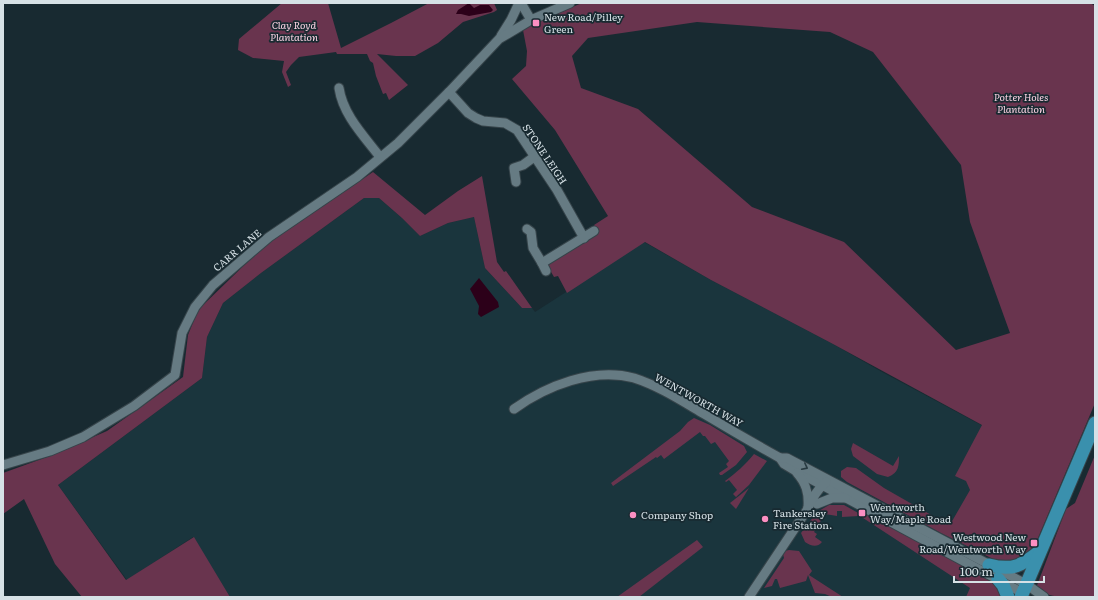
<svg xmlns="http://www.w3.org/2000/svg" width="1098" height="600" font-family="Literata,serif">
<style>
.built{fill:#1a353d}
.green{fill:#69344e;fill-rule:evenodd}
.water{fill:#2c0019}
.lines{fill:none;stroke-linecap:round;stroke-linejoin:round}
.minor-casing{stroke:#36444a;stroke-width:11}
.highway-casing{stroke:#36444a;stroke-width:15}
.minor{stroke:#667b83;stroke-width:9}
.highway{stroke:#3a90ad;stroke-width:13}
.oneway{stroke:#283a41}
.poi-dot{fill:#fc8fc2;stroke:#182a31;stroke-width:1.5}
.labels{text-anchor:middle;stroke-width:3.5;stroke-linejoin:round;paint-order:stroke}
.poi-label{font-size:10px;fill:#d6e1e6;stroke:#182a31;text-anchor:start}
.park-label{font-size:10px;font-style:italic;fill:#fed4e5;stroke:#182a31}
.street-label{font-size:10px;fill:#d6e1e6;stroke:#182a31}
</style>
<rect width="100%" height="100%" fill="#182a31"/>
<!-- built -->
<path class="built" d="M364,198H379L402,218L420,236L448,223L474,217L485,268L522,308H532L535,312L644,242L711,280L833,344L882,372L1022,447L985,544L977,587L970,597H230L193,537L127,580L58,485L202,378L207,337L223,303L261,273Z"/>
<!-- green -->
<g class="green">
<path d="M282,3H328L341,48L391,23L429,3H494L497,10L494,12L463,22L438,43L415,56H396L377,54L408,85L389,100L386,93L383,94L376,76L373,63L370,61L367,54H337L336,52L299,57L291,65L286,72L291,85L288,87L282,72L284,61L253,58L238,50L239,39Z"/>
<path d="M582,3H1090L1095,6V403L1038,538L1028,553L1017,562H999L941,533L847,482L841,477V471L847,467L856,468L884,488L947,524L951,523L970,490L966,481L955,476L982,425L833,344L711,280L645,242L567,293L558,276L554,277C552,273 548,269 549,264L598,233L594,225L608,216L555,130L512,79L526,66L527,51L523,30L539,21ZM697,22L830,32L873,52L961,165L970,222L1010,333L956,350L844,242L752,207L638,109L581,88L572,56L588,38Z"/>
<path d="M373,172L425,215L458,191L482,176L497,262L504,272L506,271L532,308H522L485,268L474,217L448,223L420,236L402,218L379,198H364L261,273L223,303L207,337L202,378L58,485L126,580L194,537L230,597H82L55,564L24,499L3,514V473L47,457L107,431L183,377L188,335L198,310L265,245Z"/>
<path d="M694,418L710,425L744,446L747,452L736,465L722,475H720L719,473L728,467L726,464L729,461L715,442L711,444L705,436H703L700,432L664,459L661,455L657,458L656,457L613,486L611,483L680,431L688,422Z"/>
<path d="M853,443L893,466L899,456C899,465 899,473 888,477L877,474L853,456L851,449Z"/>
<path d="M754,454L767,461L749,485L736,497L733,494L737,490L729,480L726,482L725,481C736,473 745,465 754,454Z"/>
<path d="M1095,455V597C1079,597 1047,600 1036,588L1066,509L1075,503Z"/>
<path d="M749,488L736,509L730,503Z"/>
<path d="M829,505H844L860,514L859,516L842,517V511H837V516L825,514L814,532L817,534L815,537L822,542C817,548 811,546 805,542L801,533L817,512Z"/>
<path d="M865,512L998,579L996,587L1002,597H966L970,588L860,516Z"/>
<path d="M697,540L703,547L639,597H617Z"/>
<path d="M789,550L799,551L812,571L809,575L843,597H832L825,594L815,593L808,575L806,581L780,588L777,579H775L772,586L764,588L784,558L783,554L785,551Z"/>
</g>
<!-- water -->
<g class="water">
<path d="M469,3L474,8L480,5H489L493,10L491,12L469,16L461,14H456L458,10Z"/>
<path d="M479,278L498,302L499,307L481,317L478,314L479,306L470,289Z"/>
</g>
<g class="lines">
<defs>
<g id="minor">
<path d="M521,3L531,20"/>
<path d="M501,36L511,20L519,3"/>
<path d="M339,88C343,115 364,136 380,157"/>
<path d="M449,92L468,113L476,118L483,121L505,123L517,130L557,190L584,238"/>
<path d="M516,182L514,168L523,165L534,157"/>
<path d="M527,229L531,232L533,248L542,263"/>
<path d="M546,271L542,263L594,231"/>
<path d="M514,409C546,386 593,367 634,378C659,386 682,401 704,414C729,429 755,444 780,458L784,464L794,470L1023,593"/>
<path d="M780,458H787L1026,584L1044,597"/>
<path d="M3,465L50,451L83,437L134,406L175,375L182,333L195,307L213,285L269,237L357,177L398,143L449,92L499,39L531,20L570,3"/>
<path d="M797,473C806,483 809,493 808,507"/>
<path d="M817,504L832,498H845"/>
<path d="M749,597L807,510C811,500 818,489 826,482"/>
</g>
<g id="highway">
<path d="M989,565C1013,571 1021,566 1040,551"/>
<path d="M998,579L1003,585L1008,597"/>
<path d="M1021,597L1095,423"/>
</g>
</defs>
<!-- minor casing -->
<use href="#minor" class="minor-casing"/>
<!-- highway casing -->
<use href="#highway" class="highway-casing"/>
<!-- minor -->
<use href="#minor" class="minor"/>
<!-- highway -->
<use href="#highway" class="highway"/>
</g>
<!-- one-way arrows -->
<defs><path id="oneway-chevron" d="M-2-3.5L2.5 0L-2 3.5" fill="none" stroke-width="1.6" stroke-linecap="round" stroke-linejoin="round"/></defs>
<use class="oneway" href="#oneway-chevron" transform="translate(805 467) rotate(27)"/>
<!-- markers -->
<g class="poi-dot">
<rect x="532" y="19" width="8" height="8" rx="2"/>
<rect x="858" y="509" width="8" height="8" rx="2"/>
<circle cx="633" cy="515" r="4"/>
<circle cx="765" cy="519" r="4"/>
<rect x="1030" y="539" width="8" height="8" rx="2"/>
</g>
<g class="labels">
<!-- poi labels -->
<g class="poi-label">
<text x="544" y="21">New Road/Pilley<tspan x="544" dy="12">Green</tspan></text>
<text x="870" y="511">Wentworth<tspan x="870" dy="12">Way/Maple Road</tspan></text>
<text x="773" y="517">Tankersley<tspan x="773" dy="12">Fire Station.</tspan></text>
<text x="641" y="519">Company Shop</text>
<text x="1026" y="541" text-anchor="end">Westwood New<tspan x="1026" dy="12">Road/Wentworth Way</tspan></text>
</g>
<!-- park labels -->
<g class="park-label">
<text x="294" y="29">Clay Royd<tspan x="294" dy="12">Plantation</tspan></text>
<text x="1021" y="101">Potter Holes<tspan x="1021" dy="12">Plantation</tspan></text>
</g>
<!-- street labels -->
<g class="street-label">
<text transform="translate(545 154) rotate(56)" y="4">STONE LEIGH</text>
<text transform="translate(237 250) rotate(-40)" y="4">CARR LANE</text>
<text transform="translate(699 400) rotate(29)" y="4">WENTWORTH WAY</text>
</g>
</g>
<!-- border -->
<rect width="1098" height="600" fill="none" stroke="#d6e1e6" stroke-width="8"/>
<!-- scale -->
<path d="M954 576v6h90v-6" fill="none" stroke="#d6e1e6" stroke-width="2"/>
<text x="960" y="576" font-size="12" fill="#d6e1e6" stroke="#182a31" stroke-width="3" paint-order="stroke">100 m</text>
</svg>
